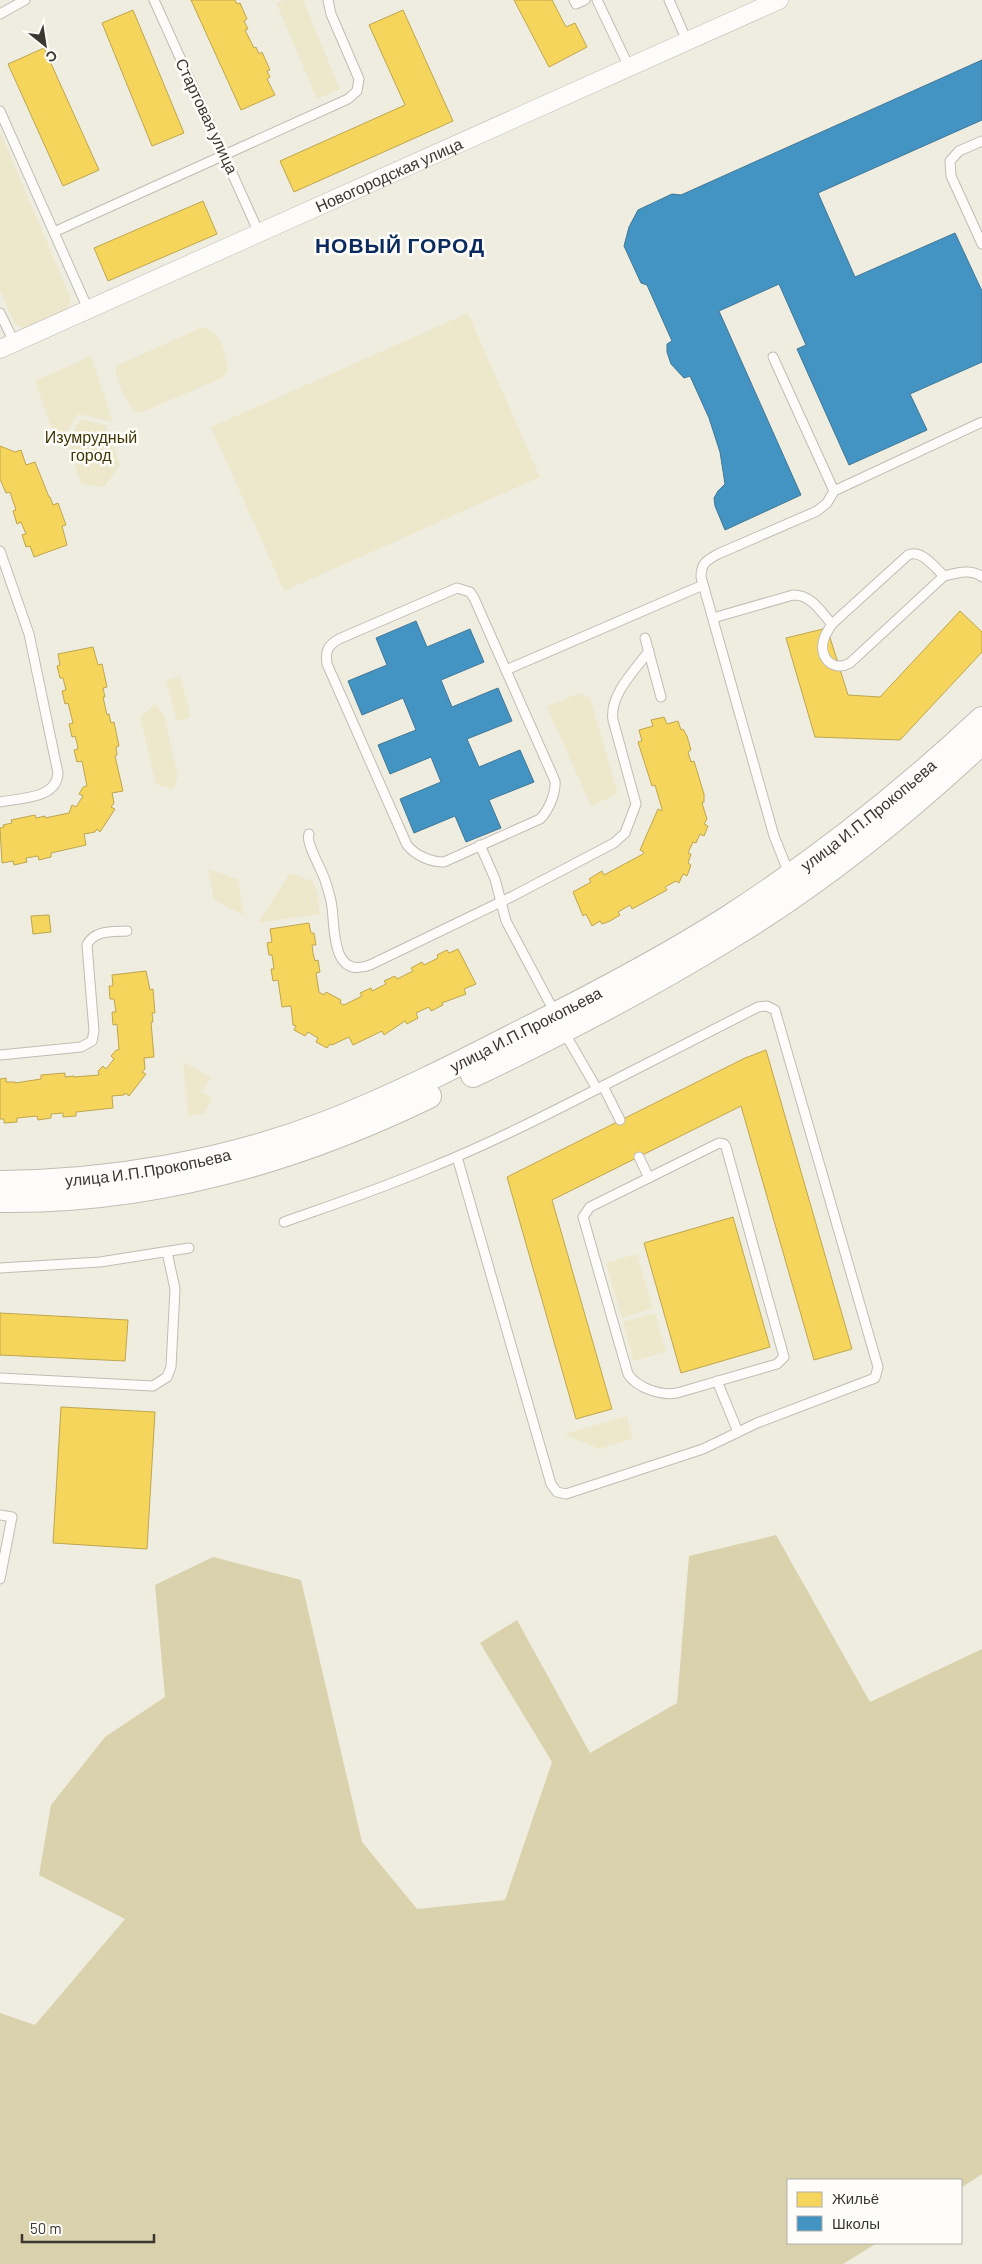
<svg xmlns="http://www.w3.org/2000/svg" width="982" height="2264" font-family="Barlow,sans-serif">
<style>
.green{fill:#ede8cc}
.forest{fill:#d9d2ac}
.homes{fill:#f6d55c;stroke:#bea64f}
.schools{fill:#4393c3;stroke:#407897}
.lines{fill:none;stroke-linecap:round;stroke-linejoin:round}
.lane-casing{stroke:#bfbdb3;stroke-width:11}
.street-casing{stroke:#bfbdb3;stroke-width:19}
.secondary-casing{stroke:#bfbdb3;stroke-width:26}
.lane{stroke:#fdfcfa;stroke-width:9}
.street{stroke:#fdfcfa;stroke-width:18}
.secondary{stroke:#fdfcfa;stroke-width:24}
.labels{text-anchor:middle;stroke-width:5;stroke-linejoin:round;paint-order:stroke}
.street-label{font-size:16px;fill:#3a3830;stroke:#fefdf9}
.park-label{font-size:16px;fill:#403707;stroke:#fefdf9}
.district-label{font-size:21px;font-weight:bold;letter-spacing:1px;fill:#0b2b5f;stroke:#fefdf9}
</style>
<rect width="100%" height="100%" fill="#efede0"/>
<!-- green -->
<g class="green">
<path d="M285,0H303L340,89L317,99L276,3Z"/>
<path d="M0,131L70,297C71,317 41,322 26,329L15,324L0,290Z"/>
<path d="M468,313L540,477L284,591L211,427Z"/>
<path d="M203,327C220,329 227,357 228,371L222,378L142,412H135C125,401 117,383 116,368L122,363Z"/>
<path d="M91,356L113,422L78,414L60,444L57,443L35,381Z"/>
<path d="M81,419L106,425L120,465L104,487L81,484L67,443Z"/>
<path d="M180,676L191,717L177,721L166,680Z"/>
<path d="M579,693L586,697H590L618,794L591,806L547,707Z"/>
<path d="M155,704L164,715L178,776L173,790L156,784L140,717Z"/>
<path d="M208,869L238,879L244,915L214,900Z"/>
<path d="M290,873L312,881L317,891L320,914L258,923Z"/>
<path d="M183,1062L211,1077L202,1092L212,1098L205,1113L188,1116Z"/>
<path d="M637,1254L653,1308L622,1318L606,1263Z"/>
<path d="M655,1313L666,1352L634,1361L623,1322Z"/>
<path d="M627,1416L633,1438L599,1449L564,1434Z"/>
</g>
<!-- forest -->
<path class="forest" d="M776,1535L870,1702L982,1649V2174L961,2188V2180H788V2243H877L843,2264H0V2013L35,2025L125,1919L39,1875L51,1805L105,1737L165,1697L155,1585L213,1557L301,1580L362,1842L417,1909L505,1900L552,1762L480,1643L517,1620L590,1753L677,1703L689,1556Z"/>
<!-- homes -->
<g class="homes">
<path d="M191,0H235L237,4L240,3L247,19L244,21L248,29L245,30L254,48L256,47L259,54L262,52L270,70L267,71L270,77L267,79L275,95L241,110Z"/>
<path d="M514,0H552L566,27L575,23L587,47L549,67Z"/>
<path d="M133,10L184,133L152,146L102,23Z"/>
<path d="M403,10L453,121L294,192L280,161L405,105L369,25Z"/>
<path d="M44,48L99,170L63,186L8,64Z"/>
<path d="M203,201L217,234L108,281L94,248Z"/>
<path d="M0,446L15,452L21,450L26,465L35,462L49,497H50L53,505L58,503L66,525L62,526L67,545L34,557L30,546L26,547L22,535L26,534L21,522L17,524L13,511L16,510L10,492L6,493L0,479Z"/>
<path d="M960,611L982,632V652L900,740L815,737L786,638L827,628L848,695L880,697Z"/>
<path d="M93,647L98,665L102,664L107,687L103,688L105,697H103L107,715L109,714L111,723L114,722L119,746L116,747L117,755L115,756L123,791L112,793L114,803L111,807L115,809L100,832L97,829L95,832L84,834L86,845L51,853V857L39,860L38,856L26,858L27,862L14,865L13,861L2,863L0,828L4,827L3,825L12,823L11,820L35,815L36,818L45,816V818L69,813L72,805L76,807L83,796L79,794L83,787L87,786L82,761L77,762L74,750L78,749L77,743L75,736L72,737L69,724L73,723L68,703L65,704L62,691L66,690L63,678H60L57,666L60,665L58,654Z"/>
<path d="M664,717L667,724L678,721L681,730L683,729L687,736L691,750L688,752L691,762L694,761L704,794V802L702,803L707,819L704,824L708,826L704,836L700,834L696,843L693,842L688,853L691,854L688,863L691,865L687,876L683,874L679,883L676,881L665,887L667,890L632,909L630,905L618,912L620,915L610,921L602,924L600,921L592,926L586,914L583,916L573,892L591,882L589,879L602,871L604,875L643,854L644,852L640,850L658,809L662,811V809L655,785L652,786L638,742L642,741L639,730L653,726L651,720Z"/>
<path d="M49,915L51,932L33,934L31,916Z"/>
<path d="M309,923L311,933H314L316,945H312L313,953L315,961L318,960L320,972L316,973L319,992L324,995L326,992L341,1000L340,1003L344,1005L362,996L360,993L371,988L372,991L386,984L384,981L395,976L397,979L413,971L411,968L422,962L424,965L438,958L437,955L447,950L449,953L458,949L476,984L464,989L466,994L442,1003L443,1005L431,1011L429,1007L416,1013L418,1018L407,1024L405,1021L384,1035L382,1031L353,1045L349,1037L332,1045L330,1044L327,1048L316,1042L318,1038L308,1032L305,1036L294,1030L296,1026L293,1025L291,1006L282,1007L278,980L273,981L271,969H274L272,955H269L267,943L272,942L270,929Z"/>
<path d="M146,971L150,990L153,989L155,1013H152L153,1022H151L154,1057L144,1058L145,1069L142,1072L146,1074L129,1096L125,1093L124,1095L112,1096L113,1108L76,1112V1116L63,1117V1113L51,1114V1118L38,1120L37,1116L17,1118V1122L4,1123V1119H0V1079L6,1078V1082H15V1083L41,1079V1075L65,1073V1077L74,1076V1077L99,1075L98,1071L103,1066L106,1069L114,1059L111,1056L116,1050H119L117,1024L113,1025L112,1012H116L114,999H110L109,986H113L112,975Z"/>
<path d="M766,1050L852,1349L814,1360L741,1106L552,1200L612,1409L576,1419L507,1177L745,1058Z"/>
<path d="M733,1217L770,1347L681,1373L644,1243Z"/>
<path d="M0,1313L128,1320L125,1361L0,1355Z"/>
<path d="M61,1407L155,1412L147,1549L53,1543Z"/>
</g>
<!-- schools -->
<g class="schools">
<path d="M982,60V120L818,193L855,277L955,233L982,291V362L910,394L927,430L849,465L797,349L806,345L779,284L719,311L801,495L725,530L715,506L714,498L718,491L725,484L720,452L709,418L690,376L684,378L671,364L667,352V344L672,341L647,285L641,283L624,246L629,227L638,210L672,194L681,195Z"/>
<path d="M416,621L427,647L470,629L484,662L441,680L452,707L498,688L512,721L467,739L479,767L520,750L534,782L489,800L501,828L466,842L455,816L414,833L400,799L441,782L431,757L390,774L378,745L416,730L403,698L362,715L348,681L387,665L376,638Z"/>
</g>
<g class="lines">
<defs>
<g id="lane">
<path d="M154,0L259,233"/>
<path d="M574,0L576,4L585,0"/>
<path d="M597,0L629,67"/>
<path d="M669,0L687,41"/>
<path d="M0,14L25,0"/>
<path d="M0,111L88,309"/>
<path d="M982,141L959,151L950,161L951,176L982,244"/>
<path d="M54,232L348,99L357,91L359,79L331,14L328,0"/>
<path d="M0,313L14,342"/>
<path d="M773,357L834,491"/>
<path d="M0,551L29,634L58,773C57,799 20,798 0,802"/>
<path d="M457,588L470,592L474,598L555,781C556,793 549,810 540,819L444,862C431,862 416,856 407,845L327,664C325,651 328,645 339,639Z"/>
<path d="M713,618L793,595C812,595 820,611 832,624C829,629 825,634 824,639C818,656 832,673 850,663L944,576C956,573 972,568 982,577"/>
<path d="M832,624L908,555C922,549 934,567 944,576"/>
<path d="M645,638L661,697"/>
<path d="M506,670L703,585"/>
<path d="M309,834C305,842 322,870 325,880C328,889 331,898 332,907C335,931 332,979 370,965L513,896L614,843L625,833L636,804L613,720C609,695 635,670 649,651"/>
<path d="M480,845L495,879L506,921L555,1013"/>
<path d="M790,876L774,836L701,577C701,563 707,560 718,554L817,511L827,503L834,491L982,422"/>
<path d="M0,1055L81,1047L92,1041L94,1031L87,945C94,930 112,932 127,931"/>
<path d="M603,1086L620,1120"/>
<path d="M719,1143L724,1144L726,1147L784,1357L777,1364L677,1393C661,1396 637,1388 628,1374L583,1217L590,1207Z"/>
<path d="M457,1157L551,1484L557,1492L566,1494L703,1449L757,1423L875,1378L878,1367L775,1010L767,1006L758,1007L597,1089L564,1032"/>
<path d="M639,1157L649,1178"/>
<path d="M284,1222C332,1205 380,1189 427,1169C485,1146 541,1118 597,1089"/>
<path d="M0,1268L100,1262L189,1248"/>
<path d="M0,1378L153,1386L167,1377L171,1367L175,1289L167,1252"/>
<path d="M717,1381L738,1432"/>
<path d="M0,1515L12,1517L0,1579"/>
</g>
<g id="street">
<path id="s1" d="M0,349L779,0"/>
</g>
<g id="secondary">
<path d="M473,1075C561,1033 647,988 730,937C821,882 905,814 982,742"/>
<path id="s2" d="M0,1183C110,1182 224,1163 327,1123C394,1097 459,1064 523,1031C593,996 662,960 728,918C818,860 904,792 982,719"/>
<path d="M0,1200C150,1202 295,1161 429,1096"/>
</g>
</defs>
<!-- lane casing -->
<use href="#lane" class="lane-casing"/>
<!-- street casing -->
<use href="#street" class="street-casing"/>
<!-- secondary casing -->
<use href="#secondary" class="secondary-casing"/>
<!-- lane -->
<use href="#lane" class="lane"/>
<!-- street -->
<use href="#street" class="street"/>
<!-- secondary -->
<use href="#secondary" class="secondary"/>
</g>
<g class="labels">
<!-- street labels -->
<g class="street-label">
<text transform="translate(207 116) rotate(65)" y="6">Стартовая улица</text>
<text dy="6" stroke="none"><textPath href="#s1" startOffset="426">Новогородская улица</textPath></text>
<text dy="6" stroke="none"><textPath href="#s2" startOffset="959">улица И.П.Прокопьева</textPath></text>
<text dy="6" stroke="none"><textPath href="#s2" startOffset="554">улица И.П.Прокопьева</textPath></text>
<text dy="6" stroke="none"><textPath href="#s2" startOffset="149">улица И.П.Прокопьева</textPath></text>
</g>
<!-- park labels -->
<g class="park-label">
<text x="91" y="443">Изумрудный<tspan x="91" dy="18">город</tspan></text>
</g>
<!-- district labels -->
<g class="district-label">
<text x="400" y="253">НОВЫЙ ГОРОД</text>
</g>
</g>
<!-- legend -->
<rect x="787" y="2179" width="175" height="65" fill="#fefdf9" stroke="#b0aea9"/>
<rect x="797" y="2192" width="25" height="15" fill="#f6d55c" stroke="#b0aea9"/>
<text x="832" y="2204" font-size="15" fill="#3a3830">Жильё</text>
<rect x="797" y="2216" width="25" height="15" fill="#4393c3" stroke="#b0aea9"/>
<text x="832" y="2229" font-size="15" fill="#3a3830">Школы</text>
<!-- north arrow -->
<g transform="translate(45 45) rotate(150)" stroke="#fefdf9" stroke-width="4" paint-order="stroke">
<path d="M0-4L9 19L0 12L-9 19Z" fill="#3a3830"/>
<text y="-8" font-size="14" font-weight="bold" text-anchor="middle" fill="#3a3830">С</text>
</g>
<!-- scale -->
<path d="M22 2234v8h132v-8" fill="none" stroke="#3a3830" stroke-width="2.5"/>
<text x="30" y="2234" font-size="15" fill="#3a3830" stroke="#fefdf9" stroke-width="4" paint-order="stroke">50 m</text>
</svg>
